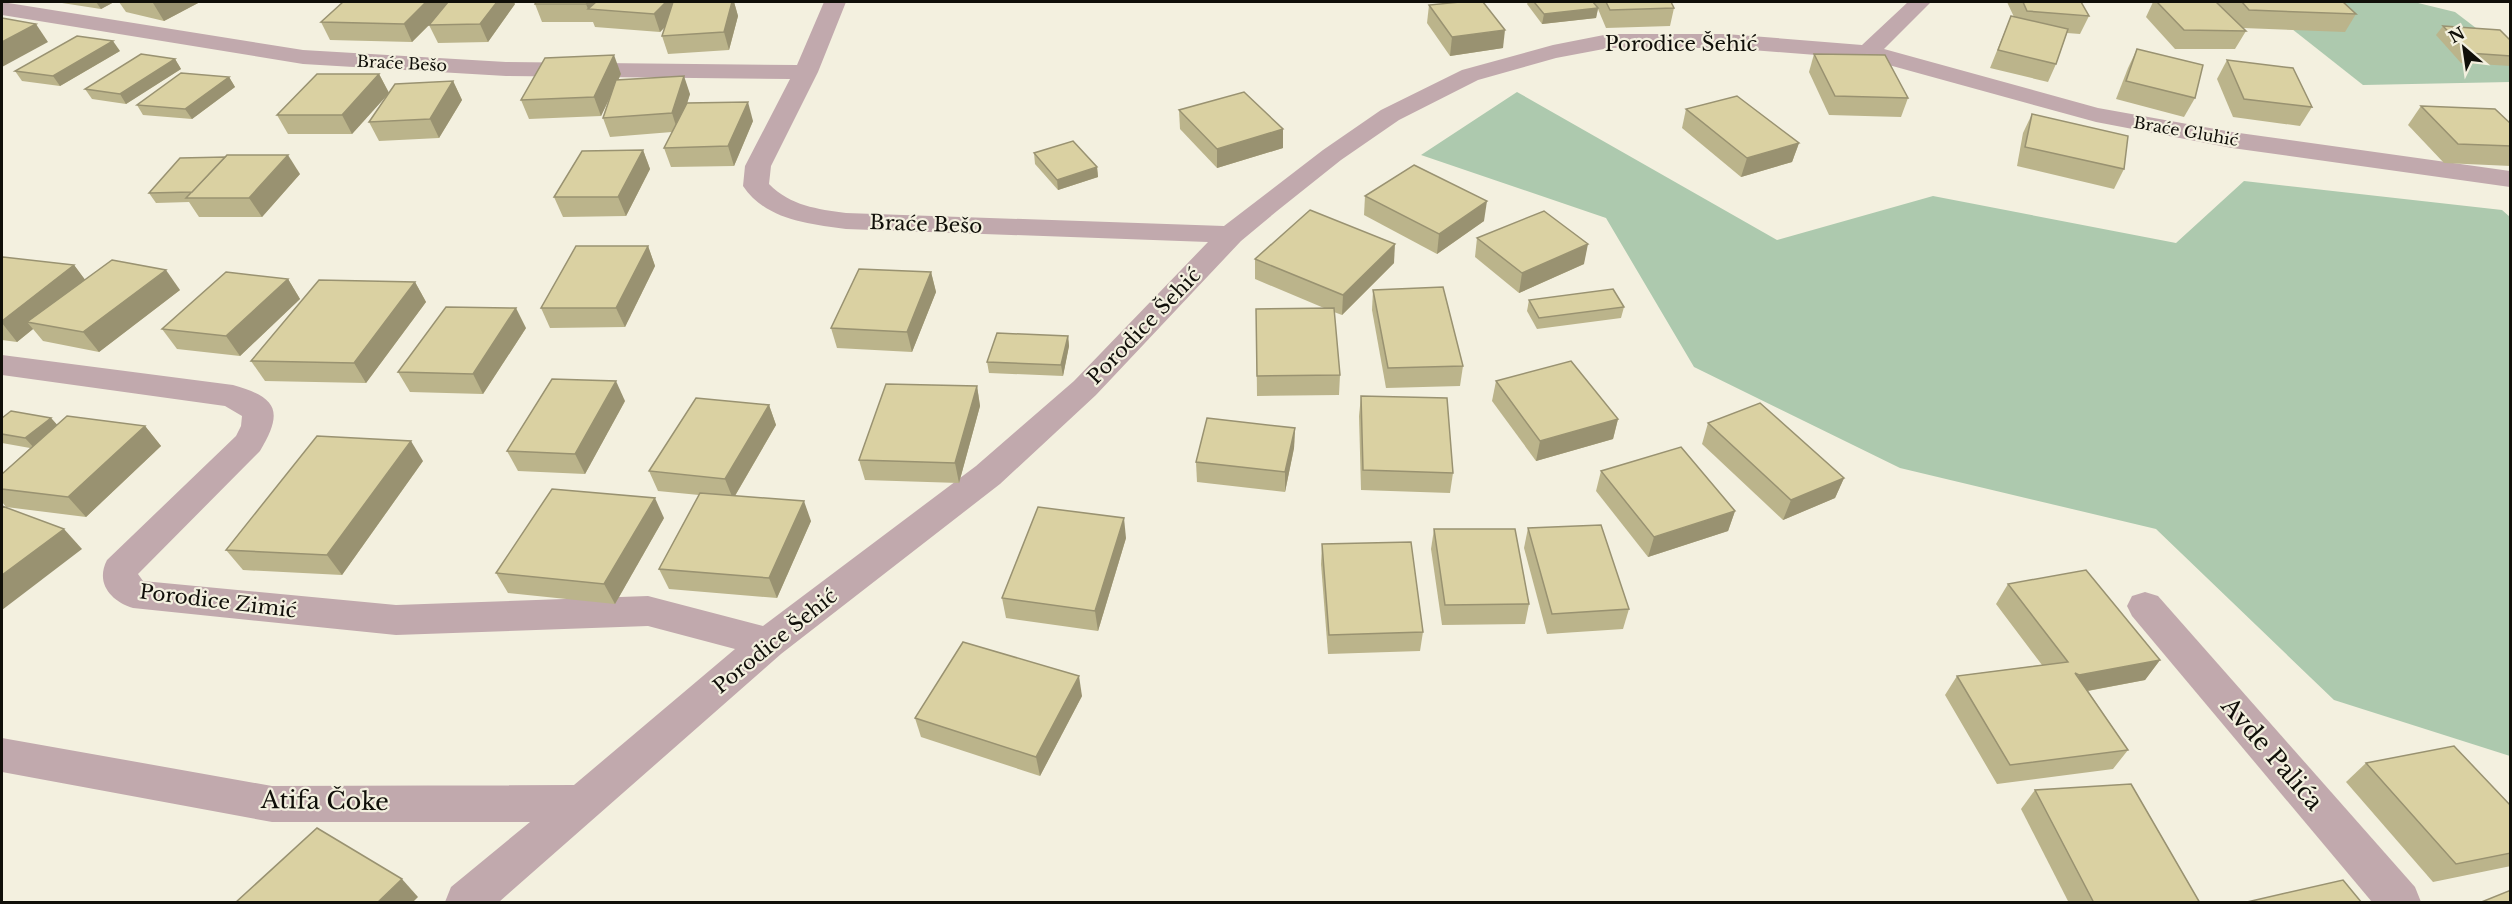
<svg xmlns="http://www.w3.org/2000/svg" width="2512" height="904" font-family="'Libre Baskerville',serif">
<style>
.green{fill:#adc9ae}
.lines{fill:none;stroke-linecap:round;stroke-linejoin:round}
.minor{fill:#c1a9ad;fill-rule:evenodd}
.wall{fill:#bbb48b}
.shaded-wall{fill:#999271}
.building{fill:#dad1a2;stroke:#999271;stroke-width:1.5}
.labels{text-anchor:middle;stroke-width:4.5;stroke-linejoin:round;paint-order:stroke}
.far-street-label{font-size:16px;fill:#100f09;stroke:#f3f0df}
.street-label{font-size:20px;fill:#100f09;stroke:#f3f0df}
.near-street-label{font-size:24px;fill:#100f09;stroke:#f3f0df}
</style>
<rect width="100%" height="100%" fill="#f3f0df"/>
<!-- green -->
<g class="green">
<path d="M2258,2H2414L2455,12L2510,54V82L2363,85Z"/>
<path d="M1517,92L1777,240L1933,196L2176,243L2244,181L2502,210L2510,217V756L2334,700L2156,529L1900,468L1694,367L1606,218L1421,155Z"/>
</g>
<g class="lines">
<!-- minor -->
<g class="minor">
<path d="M2,2L303,50L506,62L797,65L824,2H846L818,72L771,166L769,184C791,206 817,209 846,213L1224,226L1323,150L1381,110L1462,70L1553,45L1609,34H1726L1862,45L1908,2H1931L1884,49L2098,108L2232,132L2510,171V187L2232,148L2096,122L1867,59L1726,48H1609L1556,58L1478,80L1399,120L1341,160L1277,211L1241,241L1096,395L1000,484L781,654L499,902H445L451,887L530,822H272L2,772V738L272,786L574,785L735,649L648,626L396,635L133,608C111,601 95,583 107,560L236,436L241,426L242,416L225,406L2,375V355L233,385C279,398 283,412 260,451L138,574L143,581L396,605L648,596L763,626L976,466L1074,381L1208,242L846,229C808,224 766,220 743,186L745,166L790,79L506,76L303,64L2,15Z"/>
<path d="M2145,592L2158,596L2415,887L2421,902H2372L2132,616L2127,606L2132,596Z"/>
</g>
</g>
<!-- wall -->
<g class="wall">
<path d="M60,2H114L101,9L62,3Z"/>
<path d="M119,2H200L164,21L126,12Z"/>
<path d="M734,2L738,16L729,50L668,54L662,36L665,27L660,32L595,27L593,22H542L535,4Z"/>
<path d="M1528,2H1593L1596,6L1594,2H1671L1674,8L1670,26L1606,28L1598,9L1596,18L1542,24L1527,4Z"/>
<path d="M2007,2H2081L2089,16L2080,34L2067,33L2056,64L2048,82L1990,68L2011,16L2014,17Z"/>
<path d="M2153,2H2343L2356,14L2345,32L2243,28L2246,31L2235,49H2175L2146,17Z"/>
<path d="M515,4L488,42L438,43L429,25L431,23L412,42L330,40L321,22Z"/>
<path d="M1429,5L1503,48L1450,56L1427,23Z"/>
<path d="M2443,26L2511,41V66L2461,63L2436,35Z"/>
<path d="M2137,49L2195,98L2184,117L2116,99L2128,68Z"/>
<path d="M120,51L60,86L22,81L15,71Z"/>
<path d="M1814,54L1908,98L1901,117L1829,115L1809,72Z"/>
<path d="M175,59L181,69L126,104L92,99L85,89Z"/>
<path d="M2227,60L2312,107L2300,126L2233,117L2217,79Z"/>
<path d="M379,74L389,93L352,134H288L277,115Z"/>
<path d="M621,74L618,80L690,94L687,103L753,121L734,166L671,167L664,148L672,132L610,137L603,118L611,95L601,116L529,119L521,100Z"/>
<path d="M229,77L235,87L192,119L143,115L137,105Z"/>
<path d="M453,81L462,100L439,138L379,141L369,122Z"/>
<path d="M2421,106L2511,124V166L2444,163L2408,125Z"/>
<path d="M1686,109L1799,143L1792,162L1741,177L1682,128Z"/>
<path d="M1179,110L1283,129V148L1217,168L1180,129Z"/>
<path d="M2032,114L2124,169L2114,189L2017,166L2023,133Z"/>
<path d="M643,150L650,169L626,216L563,217L554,197Z"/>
<path d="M1034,153L1097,167L1098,177L1058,190L1035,164Z"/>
<path d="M300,174L262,217H199L189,202L156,203L149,193Z"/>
<path d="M1365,196L1484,221L1437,254L1364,215Z"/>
<path d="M1477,238L1584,264L1519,293L1475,257Z"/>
<path d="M648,246L655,266L625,327L550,328L541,308Z"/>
<path d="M2,258L74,265L85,280L180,290L99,352L43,341L33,329L17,342L2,340Z"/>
<path d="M1255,259L1394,263L1342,315L1334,312L1340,375L1339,395L1257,396L1256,309L1324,308L1255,279Z"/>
<path d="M931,272L936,292L912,352L837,348L831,328Z"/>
<path d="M288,279L300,299L240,356L177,349L162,329Z"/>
<path d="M415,282L426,302L366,383L265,381L251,361Z"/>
<path d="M1373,290L1463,366L1460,386L1386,388L1372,310Z"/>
<path d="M1529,300L1624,307L1621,318L1537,329L1527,311Z"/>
<path d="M526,328L483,394L410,392L398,372Z"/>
<path d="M1068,336L1069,346L1063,376L989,373L987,362Z"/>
<path d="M1496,381L1618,419L1613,439L1536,461L1492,401Z"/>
<path d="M977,386L980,406L959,483L865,480L859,460Z"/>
<path d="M1361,396L1453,473L1450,493L1361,490L1359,416Z"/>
<path d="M625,401L585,474L518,471L507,451Z"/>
<path d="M769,405L776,425L735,496L811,521L777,598L669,589L659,569L699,495L658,491L649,471Z"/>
<path d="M2,418H51L57,425L145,426L161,446L86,517L6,507L2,502V474L30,448L2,443Z"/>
<path d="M1708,423L1844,478L1835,498L1783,520L1702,444Z"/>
<path d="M1295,428L1294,448L1285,492L1197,482L1196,462Z"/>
<path d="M423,461L342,575L243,570L226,550Z"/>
<path d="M1601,471L1735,511L1728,531L1648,557L1596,491Z"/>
<path d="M664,518L615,604L508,593L496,573Z"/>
<path d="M1528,528L1629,609L1623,629L1547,634L1524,548Z"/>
<path d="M1434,529L1529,604L1525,624L1442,625L1431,549Z"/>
<path d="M1126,538L1098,631L1006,618L1002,598Z"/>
<path d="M1322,544L1423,632L1420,651L1328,654L1321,564Z"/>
<path d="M2008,584L2160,660L2145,680L2088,691L2128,750L2113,769L1997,784L1945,695L1957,676L2042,665L1996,604Z"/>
<path d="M1082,696L1040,776L921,737L915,718Z"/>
<path d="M2366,763L2511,806V866L2433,882L2346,782Z"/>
<path d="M2035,790L2200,903H2069L2021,809Z"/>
</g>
<!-- shaded-wall -->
<g class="shaded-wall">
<path d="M96,2H114L101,9Z"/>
<path d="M155,2H200L164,21L153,3Z"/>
<path d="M426,2H448L450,4L412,42L404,24Z"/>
<path d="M497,2H514L515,4L488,42L480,24Z"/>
<path d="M588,2H607L588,9L586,4Z"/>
<path d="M666,2H689L660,32L654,14Z"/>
<path d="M732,2H734L738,16L729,50L724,32Z"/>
<path d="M1598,8L1596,18L1542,24L1544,14Z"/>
<path d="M36,24L48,42L2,67V42Z"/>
<path d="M1505,30L1503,48L1450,56L1452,37Z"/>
<path d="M113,41L120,51L60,86L53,76Z"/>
<path d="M614,55L621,74L601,116L594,97Z"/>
<path d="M175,59L181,69L126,104L120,94Z"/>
<path d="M379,74L389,93L352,134L342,115Z"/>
<path d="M684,76L690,94L678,132L672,113Z"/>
<path d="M229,77L235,87L192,119L185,109Z"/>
<path d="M453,81L462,100L439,138L430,119Z"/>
<path d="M748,102L753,121L734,166L728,146Z"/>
<path d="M1283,129V148L1217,168V149Z"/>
<path d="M1799,143L1792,162L1741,177L1747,158Z"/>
<path d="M643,150L650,169L626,216L618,197Z"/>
<path d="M288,155L300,174L262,217L249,198Z"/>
<path d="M1097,167L1098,177L1058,190L1057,180Z"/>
<path d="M1487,201L1484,221L1437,254L1439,234Z"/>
<path d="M1395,244L1394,263L1342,315L1343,295Z"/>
<path d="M1588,244L1584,264L1519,293L1522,273Z"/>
<path d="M648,246L655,266L625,327L616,308Z"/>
<path d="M74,265L89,285L27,322L33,329L17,342L2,323V321Z"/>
<path d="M166,270L180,290L99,352L83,332Z"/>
<path d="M931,272L936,292L912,352L907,332Z"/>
<path d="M288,279L300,299L240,356L226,336Z"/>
<path d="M415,282L426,302L366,383L354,363Z"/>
<path d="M516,308L526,328L483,394L473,374Z"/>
<path d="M1068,336L1069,346L1063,376L1061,365Z"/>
<path d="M616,381L625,401L585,474L575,454Z"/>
<path d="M977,386L980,406L959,483L955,463Z"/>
<path d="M769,405L776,425L733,499L725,479Z"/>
<path d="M51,418L60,428L35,449L25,438Z"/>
<path d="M1618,419L1613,439L1536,461L1540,441Z"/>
<path d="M145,426L161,446L86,517L68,497Z"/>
<path d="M1295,428L1294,448L1285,492V472Z"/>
<path d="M411,441L423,461L342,575L327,555Z"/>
<path d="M1844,478L1835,498L1783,520L1791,500Z"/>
<path d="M655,498L664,518L615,604L604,584Z"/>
<path d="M804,501L811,521L777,598L769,578Z"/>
<path d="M1735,511L1728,531L1648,557L1654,537Z"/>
<path d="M1124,518L1126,538L1098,631L1095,611Z"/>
<path d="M64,529L82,549L2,610V575Z"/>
<path d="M2160,660L2145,680L2065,695L2079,675Z"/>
<path d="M1079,676L1082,696L1040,776L1036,757Z"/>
<path d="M402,879L418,897L412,903H377Z"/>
</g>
<!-- building -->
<g class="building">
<path d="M343,2H426L404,24L321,22Z"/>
<path d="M448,2H497L480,24L429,25Z"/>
<path d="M536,2H588L586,4H535Z"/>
<path d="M596,2H666L654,14L588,9Z"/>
<path d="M673,2H732L724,32L662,36Z"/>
<path d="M1460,2H1483L1505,30L1452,37L1429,5Z"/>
<path d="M1534,2H1593L1598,8L1544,14Z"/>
<path d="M1606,2H1671L1674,8L1610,10Z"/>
<path d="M2023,2H2081L2089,16L2027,11Z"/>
<path d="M2157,2H2216L2246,31L2184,30Z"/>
<path d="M2242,2H2343L2356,14L2249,10Z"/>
<path d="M2011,16L2068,29L2056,64L1998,50Z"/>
<path d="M2,18L36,24L2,42Z"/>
<path d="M2443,26L2500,30L2511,41V56L2468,53Z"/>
<path d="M77,36L113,41L53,76L15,71Z"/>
<path d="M2137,49L2203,65L2195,98L2126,81Z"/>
<path d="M141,54L175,59L120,94L85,89Z"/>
<path d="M1814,54L1885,55L1908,98L1835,96Z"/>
<path d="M614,55L594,97L521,100L545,58Z"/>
<path d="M2227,60L2293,68L2312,107L2244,99Z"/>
<path d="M181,73L229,77L185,109L137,105Z"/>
<path d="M317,74H379L342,115H277Z"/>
<path d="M684,76L672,113L603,118L616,80Z"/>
<path d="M453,81L430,119L369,122L395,84Z"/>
<path d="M1244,92L1283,129L1217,149L1179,110Z"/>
<path d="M1737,96L1799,143L1747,158L1686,109Z"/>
<path d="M748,102L728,146L664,148L687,103Z"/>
<path d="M2421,106L2495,109L2511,124V146L2458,144Z"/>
<path d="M2032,114L2128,136L2124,169L2025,147Z"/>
<path d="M1073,141L1097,167L1057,180L1034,153Z"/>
<path d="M643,150L618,197H554L582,151Z"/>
<path d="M227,155H288L249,198H186Z"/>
<path d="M225,157L192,192L149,193L180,158Z"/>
<path d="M1414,165L1487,201L1439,234L1365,196Z"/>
<path d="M1310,210L1395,244L1343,295L1255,259Z"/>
<path d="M1544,211L1588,244L1522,273L1477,238Z"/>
<path d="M576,246H648L616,308H541Z"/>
<path d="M3,257L74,265L2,321V258Z"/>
<path d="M112,260L166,270L83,332L27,322Z"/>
<path d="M859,269L931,272L907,332L831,328Z"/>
<path d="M226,272L288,279L226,336L162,329Z"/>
<path d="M319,280L415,282L354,363L251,361Z"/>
<path d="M1443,287L1463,366L1388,368L1373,290Z"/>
<path d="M1613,289L1624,307L1539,318L1529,300Z"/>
<path d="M446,307L516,308L473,374L398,372Z"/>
<path d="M1334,308L1340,375L1257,376L1256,309Z"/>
<path d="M997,333L1068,336L1061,365L987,362Z"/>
<path d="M1571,361L1618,419L1540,441L1496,381Z"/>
<path d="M552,379L616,381L575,454L507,451Z"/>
<path d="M886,384L977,386L955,463L859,460Z"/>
<path d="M1361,396L1447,398L1453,473L1363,470Z"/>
<path d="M696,398L769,405L725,479L649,471Z"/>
<path d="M1760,403L1844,478L1791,500L1708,423Z"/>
<path d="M11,411L51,418L25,438L2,434V418Z"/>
<path d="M67,416L145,426L68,497L2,489V474Z"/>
<path d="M1207,418L1295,428L1285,472L1196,462Z"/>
<path d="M317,436L411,441L327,555L226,550Z"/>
<path d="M1681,447L1735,511L1654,537L1601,471Z"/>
<path d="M552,489L655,498L604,584L496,573Z"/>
<path d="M700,493L804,501L769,578L659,569Z"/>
<path d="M2,506L64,529L2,575Z"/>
<path d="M1038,507L1124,518L1095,611L1002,598Z"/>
<path d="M1601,525L1629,609L1552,614L1528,528Z"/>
<path d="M1434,529H1515L1529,604L1445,605Z"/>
<path d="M1411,542L1423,632L1329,635L1322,544Z"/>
<path d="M2086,570L2160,660L2079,675L2075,673L2128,750L2010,765L1957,676L2068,662L2008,584Z"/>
<path d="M963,642L1079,676L1036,757L915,718Z"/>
<path d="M2454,746L2511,806V853L2456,864L2366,763Z"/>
<path d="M2131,784L2200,903H2094L2035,790Z"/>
<path d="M317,828L402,879L377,903H235Z"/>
<path d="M2343,880L2362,903L2247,902Z"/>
<path d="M2511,890V903H2479Z"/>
</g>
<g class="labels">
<!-- far-street labels -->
<g class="far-street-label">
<text transform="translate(402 63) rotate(3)" y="6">Braće Bešo</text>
<text transform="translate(2186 131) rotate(10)" y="6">Braće Gluhić</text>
</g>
<!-- street labels -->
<g class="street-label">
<text x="1681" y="51">Porodice Šehić</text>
<text transform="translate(926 224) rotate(2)" y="7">Braće Bešo</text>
<text transform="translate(1144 326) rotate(-46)" y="7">Porodice Šehić</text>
<text transform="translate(218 601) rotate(7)" y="7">Porodice Zimić</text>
<text transform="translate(775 641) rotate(-39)" y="7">Porodice Šehić</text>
</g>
<!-- near-street labels -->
<g class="near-street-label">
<text transform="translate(2272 754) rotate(49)" y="8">Avde Palića</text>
<text transform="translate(325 801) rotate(1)" y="8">Atifa Čoke</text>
</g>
</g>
<!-- border -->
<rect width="2512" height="904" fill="none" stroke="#100f09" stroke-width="6"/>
<!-- north arrow -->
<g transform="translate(2464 48) rotate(331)" stroke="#f3f0df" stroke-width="4.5" paint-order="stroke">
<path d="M0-4.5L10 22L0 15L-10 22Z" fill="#100f09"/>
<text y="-9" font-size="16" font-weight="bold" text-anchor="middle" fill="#100f09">N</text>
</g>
</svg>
